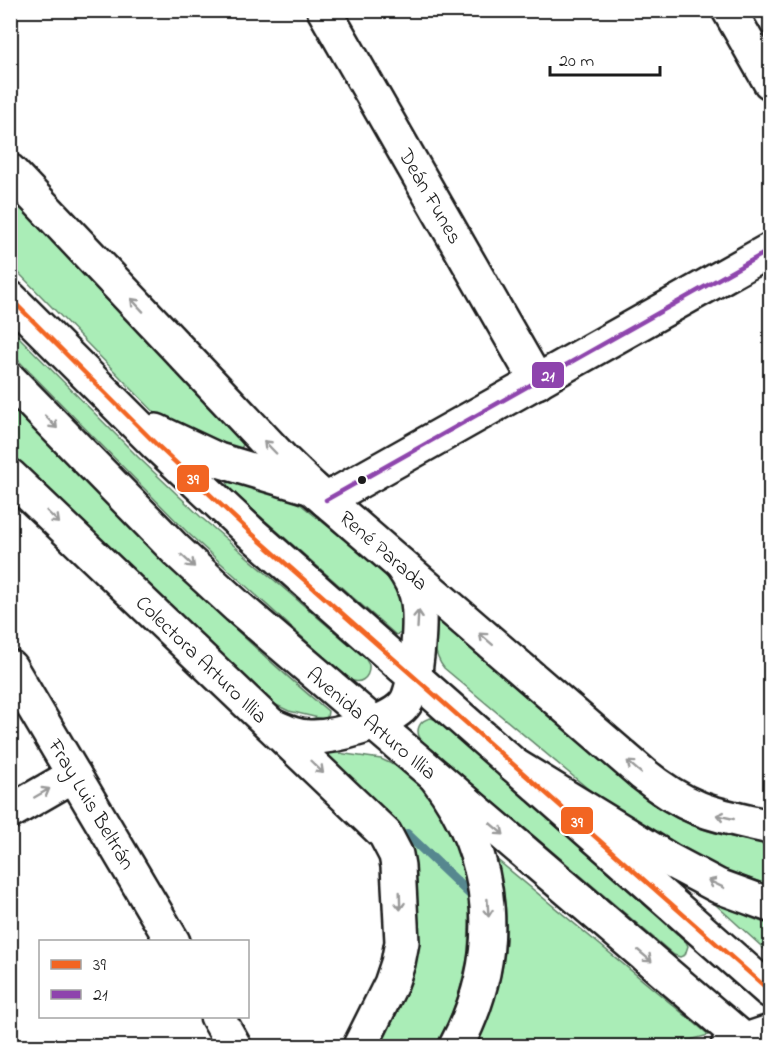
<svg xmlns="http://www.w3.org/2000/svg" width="781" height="1057" font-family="'Indie Flower',sans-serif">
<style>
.green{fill:#aaedb7;stroke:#63846a;stroke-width:1.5}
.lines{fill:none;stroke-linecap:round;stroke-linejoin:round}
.stream{stroke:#57878f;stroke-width:10}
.street-casing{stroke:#1c1c1c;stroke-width:38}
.secondary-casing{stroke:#1c1c1c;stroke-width:38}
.primary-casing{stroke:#1c1c1c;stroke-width:38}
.highway-casing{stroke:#1c1c1c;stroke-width:38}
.street{stroke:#fff;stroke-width:33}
.secondary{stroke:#fff;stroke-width:33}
.primary{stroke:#fff;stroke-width:33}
.highway{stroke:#fff;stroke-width:33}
.bus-1-casing{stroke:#fff;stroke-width:9}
.bus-2-casing{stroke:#fff;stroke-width:9}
.bus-1{stroke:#f26522;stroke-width:4.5}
.bus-2{stroke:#8e44ad;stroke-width:4.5}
.oneway{stroke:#999}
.bus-dot{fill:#1c1c1c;stroke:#fff;stroke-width:2}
.labels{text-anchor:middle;stroke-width:4.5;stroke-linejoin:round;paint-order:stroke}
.street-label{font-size:21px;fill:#1c1c1c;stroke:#fff}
.line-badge{stroke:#fff;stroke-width:2}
.badge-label{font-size:16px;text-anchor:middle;font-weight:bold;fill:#fff}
</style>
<rect width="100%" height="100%" fill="#fff"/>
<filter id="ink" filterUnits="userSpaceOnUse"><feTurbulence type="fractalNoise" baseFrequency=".0167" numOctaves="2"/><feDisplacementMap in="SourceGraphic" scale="12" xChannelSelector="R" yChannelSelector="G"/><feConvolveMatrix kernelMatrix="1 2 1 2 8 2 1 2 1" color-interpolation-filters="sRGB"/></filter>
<g filter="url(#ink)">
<!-- green -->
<g class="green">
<path d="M10,192L241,441L243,445L240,450L163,420L156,414L11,265Z"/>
<path d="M10,328L138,457L203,519L365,658L369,665C370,679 359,686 347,678L189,534L11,353Z"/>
<path d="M10,406C114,510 215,617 328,711L327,718L323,719L289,711L270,702L11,458Z"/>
<path d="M230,480L289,495L386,573C400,588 405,613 403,633L396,635L229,489L227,484Z"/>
<path d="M437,617L441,619L651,803C695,832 721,835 770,845V885L715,868L679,851L599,798L444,668C432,653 434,636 435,618Z"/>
<path d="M431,718L439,721L686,942L688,946L685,955L680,957L674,955L422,741C414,731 419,720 431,718Z"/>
<path d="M331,752L381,759L396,766L431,795L464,854L470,894L468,955L459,993L449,1020L436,1046H381L411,983L417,959V933L407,834L329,759L327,755Z"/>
<path d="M495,858L709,1035L667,1046H474C506,983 517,926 495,858Z"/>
<path d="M705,895L749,917L770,925V954Z"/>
</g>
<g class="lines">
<!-- stream -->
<path class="stream" d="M407,834L470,894"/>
<defs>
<g id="street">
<path d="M324,10L537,382"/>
<path d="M729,10L770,82"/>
<path d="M326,500L770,250"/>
<path d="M10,667L173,942"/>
<path d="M10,812L74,775"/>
<path d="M217,1016L234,1046"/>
</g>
<g id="secondary">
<path d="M10,171L284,461L312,488L643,774C688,811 716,815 770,827"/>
<path d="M10,476L385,834L396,855L398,866L402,942L398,963L391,984L360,1046"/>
</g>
<g id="primary">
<path d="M10,298L157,445L250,532L770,991"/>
<path d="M10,380L176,550L238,607L745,1041"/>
<path d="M156,431L218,460L312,488"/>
<path d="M275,727C286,732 297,737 310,737C332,738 389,723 404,705C417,691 421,622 418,602C416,589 409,576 401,565"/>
</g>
<g id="highway">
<path d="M514,765L669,860L718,886L770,905"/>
<path d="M436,777C498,858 504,957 456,1046"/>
<path d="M728,1046L770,1032"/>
</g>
</defs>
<!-- street casing -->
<use href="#street" class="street-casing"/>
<!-- secondary casing -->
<use href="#secondary" class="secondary-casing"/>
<!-- primary casing -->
<use href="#primary" class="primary-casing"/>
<!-- highway casing -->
<use href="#highway" class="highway-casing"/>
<!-- street -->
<use href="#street" class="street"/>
<!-- secondary -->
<use href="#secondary" class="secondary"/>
<!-- primary -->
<use href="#primary" class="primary"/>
<!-- highway -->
<use href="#highway" class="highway"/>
<defs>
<path id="bus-1" d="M10,298L157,445L250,532L770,991"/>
<path id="bus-2" d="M326,500L770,250"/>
</defs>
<!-- bus-1 casing -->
<use href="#bus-1" class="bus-1-casing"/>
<!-- bus-2 casing -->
<use href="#bus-2" class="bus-2-casing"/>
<!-- bus-1 -->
<use href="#bus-1" class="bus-1"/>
<!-- bus-2 -->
<use href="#bus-2" class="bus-2"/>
</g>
<!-- one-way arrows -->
<defs><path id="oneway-shaft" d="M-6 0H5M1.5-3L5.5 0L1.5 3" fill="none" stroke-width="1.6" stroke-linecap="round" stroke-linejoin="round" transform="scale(1.5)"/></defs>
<g class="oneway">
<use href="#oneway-shaft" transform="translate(137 305) rotate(-133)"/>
<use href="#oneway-shaft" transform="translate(51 422) rotate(46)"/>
<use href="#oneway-shaft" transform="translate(270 447) rotate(-134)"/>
<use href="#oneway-shaft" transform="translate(53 517) rotate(44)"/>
<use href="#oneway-shaft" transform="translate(188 561) rotate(43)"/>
<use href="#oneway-shaft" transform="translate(418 619) rotate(-87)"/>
<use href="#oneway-shaft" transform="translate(486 639) rotate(-139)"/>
<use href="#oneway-shaft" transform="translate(317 767) rotate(44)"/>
<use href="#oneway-shaft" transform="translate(634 767) rotate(-139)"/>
<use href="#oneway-shaft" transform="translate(42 793) rotate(-30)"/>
<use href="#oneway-shaft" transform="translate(725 817) rotate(-167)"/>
<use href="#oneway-shaft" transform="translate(497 829) rotate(40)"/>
<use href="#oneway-shaft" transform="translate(716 884) rotate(-154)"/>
<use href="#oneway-shaft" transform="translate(400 901) rotate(88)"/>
<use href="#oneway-shaft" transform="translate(488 908) rotate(86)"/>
<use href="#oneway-shaft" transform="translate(645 956) rotate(40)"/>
</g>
</g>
<!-- markers -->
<circle class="bus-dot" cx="362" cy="480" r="5"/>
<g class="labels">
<!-- street labels -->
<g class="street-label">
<text transform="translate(431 196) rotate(60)" y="7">Deán Funes</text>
<text transform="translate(384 550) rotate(41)" y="7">René Parada</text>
<text transform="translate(202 659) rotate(44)" y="7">Colectora Arturo Illia</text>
<text transform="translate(372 723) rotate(40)" y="7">Avenida Arturo Illia</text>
<text transform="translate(92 804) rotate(59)" y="7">Fray Luis Beltrán</text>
</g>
</g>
<g class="line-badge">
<rect x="531" y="361" width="34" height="28" rx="6" fill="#8e44ad"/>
<rect x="176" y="464" width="34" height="29" rx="6" fill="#f26522"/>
<rect x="560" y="806" width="34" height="29" rx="6" fill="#f26522"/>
</g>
<g class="badge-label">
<text x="548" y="381">21</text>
<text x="193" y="484">39</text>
<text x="577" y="827">39</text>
</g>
<!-- margin -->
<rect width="781" height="1057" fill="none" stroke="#fff" stroke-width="36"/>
<rect x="18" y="18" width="745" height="1021" fill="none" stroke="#1c1c1c" stroke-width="2" filter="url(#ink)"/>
<!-- legend -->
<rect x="39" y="940" width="210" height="78" fill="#ffffff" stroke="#a4a4a4" stroke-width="1.5"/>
<rect x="51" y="960" width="30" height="9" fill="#f26522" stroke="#a4a4a4" stroke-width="1.5"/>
<text x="93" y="970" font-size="18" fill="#1c1c1c">39</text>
<rect x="51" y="990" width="30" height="9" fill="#8e44ad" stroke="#a4a4a4" stroke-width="1.5"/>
<text x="93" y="1000" font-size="18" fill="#1c1c1c">21</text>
<!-- scale -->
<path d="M550 66v9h110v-9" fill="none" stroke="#1c1c1c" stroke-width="3"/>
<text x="559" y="66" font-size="18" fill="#1c1c1c" stroke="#ffffff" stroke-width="4.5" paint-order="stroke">20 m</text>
</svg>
